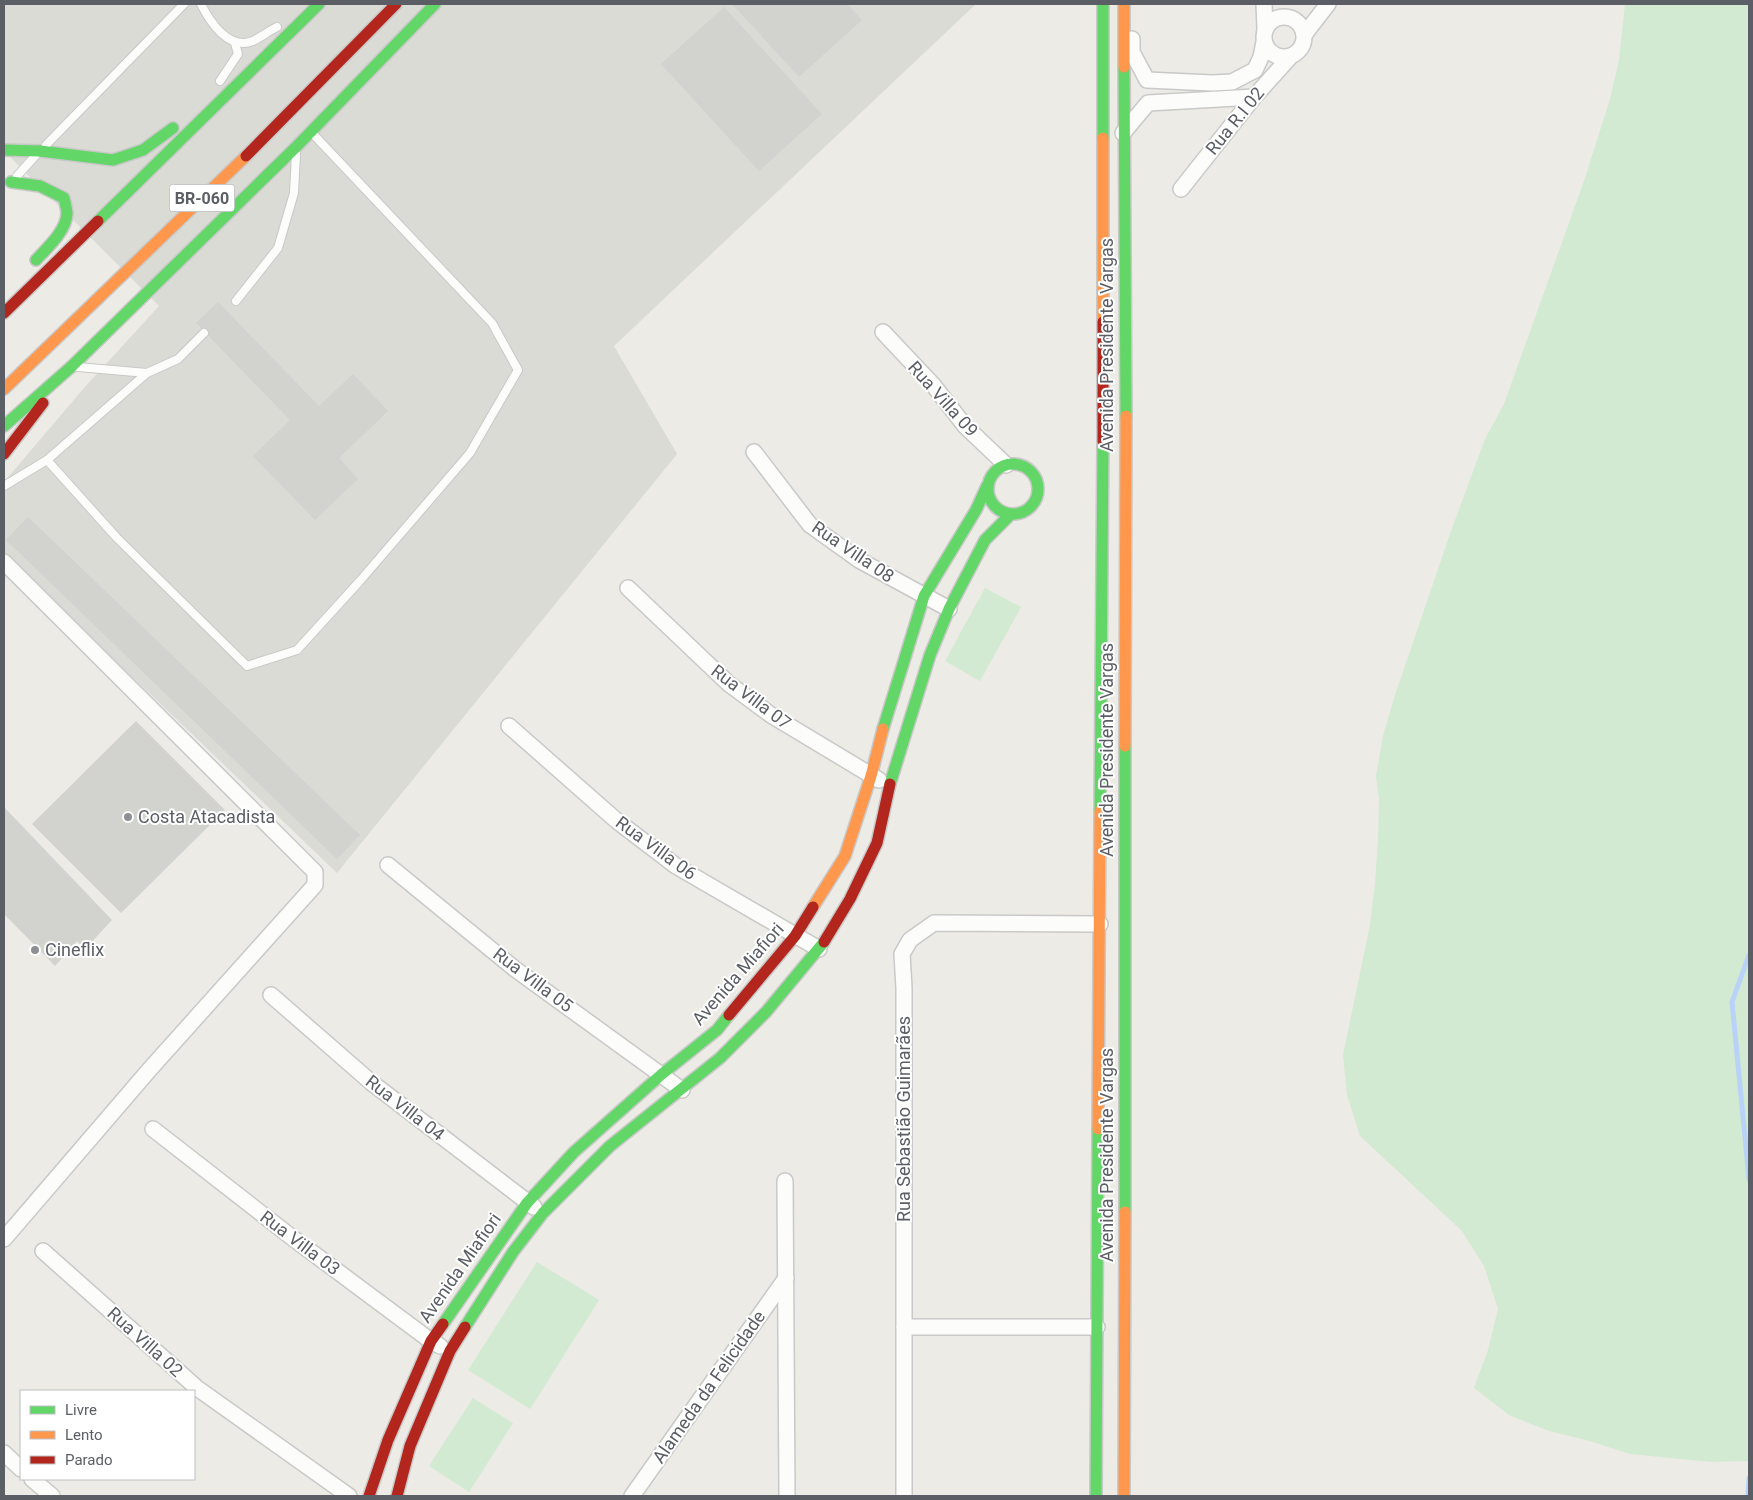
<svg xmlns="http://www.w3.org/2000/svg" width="1753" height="1500" font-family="Roboto,sans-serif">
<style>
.industrial{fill:#dbdbd5}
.green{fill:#d2ead2}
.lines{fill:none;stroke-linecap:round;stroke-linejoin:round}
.stream{stroke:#b8d3f7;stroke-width:5}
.building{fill:#d2d2ce}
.lane-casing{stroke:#c8c9c8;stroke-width:10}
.street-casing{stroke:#c8c9c8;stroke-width:18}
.fast-casing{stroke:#c8c8c8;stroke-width:14}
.slow-casing{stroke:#c8c8c8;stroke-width:14}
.jam-casing{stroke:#c8c8c8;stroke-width:14}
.lane{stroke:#fcfcfb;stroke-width:8}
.street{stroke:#fcfcfb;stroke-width:15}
.fast{stroke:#63d668;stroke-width:11}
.slow{stroke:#ff974d;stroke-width:11}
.jam{stroke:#b3261e;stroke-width:11}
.poi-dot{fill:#8e8f92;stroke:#fff;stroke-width:2}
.labels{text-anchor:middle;stroke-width:4;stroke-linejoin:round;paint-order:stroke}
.shield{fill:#fff;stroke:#8c8e93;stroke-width:1}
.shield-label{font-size:16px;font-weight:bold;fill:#5b5e65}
.street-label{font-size:18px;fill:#5b5e65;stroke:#fff}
.poi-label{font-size:18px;fill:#5b5e65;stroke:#fff;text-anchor:start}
</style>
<rect width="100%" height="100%" fill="#ecebe5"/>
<!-- industrial -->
<path class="industrial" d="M4,4H976L614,346L677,454L337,873L4,554V482L84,388L159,306L4,151Z"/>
<!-- green -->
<g class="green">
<path d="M1625,4H1749V1461L1711,1462L1630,1454L1590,1441L1549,1431L1509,1415L1474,1388L1488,1350L1498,1309L1484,1266L1462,1231L1360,1136L1347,1095L1343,1055L1370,925L1375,883L1378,840L1379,800L1376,776L1383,736L1394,698L1451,531L1485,439L1504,404L1584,181L1610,99L1619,60Z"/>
<path d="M985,588L1021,607L980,681L945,661Z"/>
<path d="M537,1262L599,1300L530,1409L468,1370Z"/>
<path d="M473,1398L513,1423L469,1492L429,1466Z"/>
</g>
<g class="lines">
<!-- stream -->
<g class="stream">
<path d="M1749,955L1732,1002L1749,1179"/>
<path d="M1748,1496L1749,1478"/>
</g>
</g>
<!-- building -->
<g class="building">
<path d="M732,4H847L862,20L799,77Z"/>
<path d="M724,7L822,114L759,171L661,64Z"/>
<path d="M218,302L319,406L353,374L388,411L339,458L358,479L315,520L253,456L290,420L196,323Z"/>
<path d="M28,517L360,835L337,859L6,540Z"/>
<path d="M136,721L225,810L121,913L32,824Z"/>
<path d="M4,807L112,920L85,949L77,941L55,966L4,914Z"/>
</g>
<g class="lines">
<defs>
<g id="lane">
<path d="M201,4C210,22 229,51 253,41C261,37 269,31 277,27"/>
<path d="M220,81L238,54L235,43"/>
<path d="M46,145L184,4"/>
<path d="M17,176L36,155"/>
<path d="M236,301L278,248L294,193L296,154"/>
<path d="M78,367L147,373L178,359L204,333"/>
<path d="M47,460L117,538L247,666L297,650L359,582L470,453L518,370L492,323L313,134"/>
<path d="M4,486L47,460L147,373"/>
</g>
<g id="street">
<path d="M1264,4L1265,29"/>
<circle cx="1284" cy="37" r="20"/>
<path d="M1304,35L1328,4"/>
<path d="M1132,39V52L1147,80L1212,83L1232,82L1255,70L1261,57L1264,42"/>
<path d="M1123,133L1148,103L1254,97"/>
<path d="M1181,189L1254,97L1291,56"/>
<path d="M883,332L934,386L965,426L1006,465"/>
<path d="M754,452L810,525L859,560L949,609"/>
<path d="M4,562L315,872V885L150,1069L4,1239"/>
<path d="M628,588L729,684L771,715L879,780"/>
<path d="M509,726L617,821L676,866L819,949"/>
<path d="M388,865L515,969L682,1090"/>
<path d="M271,995L372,1083L534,1207"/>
<path d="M153,1129L294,1239L431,1341L440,1346"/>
<path d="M785,1181L787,1496"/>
<path d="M43,1251L197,1388L349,1496"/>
<path d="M904,1327H1097"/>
<path d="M4,1453L21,1469"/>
<path d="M32,1479L52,1496"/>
<path d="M632,1496L786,1278"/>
<path d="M904,1496V988L902,954L910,940L934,923L1100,924"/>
</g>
<g id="fast">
<path d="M1103,4V138"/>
<path d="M1124,67L1126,416"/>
<path d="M4,150L40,151"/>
<path d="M40,151L113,160L143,150L173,128"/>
<path d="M11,182L40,186L64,198C65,203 67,209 67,214C66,231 47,248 36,260"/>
<path d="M98,221L319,4"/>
<path d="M71,367L296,147L435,4"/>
<path d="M4,426L71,367"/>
<circle cx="1013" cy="489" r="25"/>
<path d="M883,729L924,596L976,510L987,486"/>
<path d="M890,784L930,655L949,609L985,540L1010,515"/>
<path d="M1100,811L1103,441"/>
<path d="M1125,1212V746"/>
<path d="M443,1324L527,1203L574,1152L662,1074L717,1030L729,1015"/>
<path d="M465,1327L513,1252L543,1213L610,1146L720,1058L766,1012L824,942"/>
<path d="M1096,1496L1098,1129"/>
</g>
<g id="slow">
<path d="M1124,67V4"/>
<path d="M1103,138V322"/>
<path d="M4,389L246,156"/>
<path d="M1125,746L1126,416"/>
<path d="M813,907L845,856L871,776L883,729"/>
<path d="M1098,1129L1100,811"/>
<path d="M1124,1496L1125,1212"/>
</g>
<g id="jam">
<path d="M246,156L396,4"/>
<path d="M4,313L98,221"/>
<path d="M1103,441V322"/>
<path d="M4,454L43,403"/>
<path d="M824,942L850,899L877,843L890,784"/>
<path d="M729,1015L795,936L813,907"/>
<path d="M369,1496L388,1440L431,1341L443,1324"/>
<path d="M397,1496L410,1446L450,1351L465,1327"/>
</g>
</defs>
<!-- lane casing -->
<use href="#lane" class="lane-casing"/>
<!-- street casing -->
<use href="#street" class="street-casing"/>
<!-- fast casing -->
<use href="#fast" class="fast-casing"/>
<!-- slow casing -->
<use href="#slow" class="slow-casing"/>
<!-- jam casing -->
<use href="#jam" class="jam-casing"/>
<!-- lane -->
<use href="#lane" class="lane"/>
<!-- street -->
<use href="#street" class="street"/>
<!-- fast -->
<use href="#fast" class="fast"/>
<!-- slow -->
<use href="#slow" class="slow"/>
<!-- jam -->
<use href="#jam" class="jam"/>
</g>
<!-- markers -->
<g class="poi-dot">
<circle cx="128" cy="817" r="5"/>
<circle cx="35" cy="950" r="5"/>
</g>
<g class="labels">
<!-- shield labels -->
<rect class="shield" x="169.5" y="184.5" width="65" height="27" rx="4"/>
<g class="shield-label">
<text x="202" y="204">BR-060</text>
</g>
<!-- street labels -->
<g class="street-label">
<text transform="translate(1235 121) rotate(-51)" y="6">Rua R.I 02</text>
<text transform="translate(1107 345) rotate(-90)" y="6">Avenida Presidente Vargas</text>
<text transform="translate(943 399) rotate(48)" y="6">Rua Villa 09</text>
<text transform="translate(853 552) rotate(34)" y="6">Rua Villa 08</text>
<text transform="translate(751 697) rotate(37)" y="6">Rua Villa 07</text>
<text transform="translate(1107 750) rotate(-90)" y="6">Avenida Presidente Vargas</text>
<text transform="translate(656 848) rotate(36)" y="6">Rua Villa 06</text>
<text transform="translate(738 974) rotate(-49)" y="6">Avenida Miafiori</text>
<text transform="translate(533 980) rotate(37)" y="6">Rua Villa 05</text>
<text transform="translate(405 1108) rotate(38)" y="6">Rua Villa 04</text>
<text transform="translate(904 1119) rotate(-90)" y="6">Rua Sebastião Guimarães</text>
<text transform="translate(1107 1155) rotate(-90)" y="6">Avenida Presidente Vargas</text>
<text transform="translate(300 1243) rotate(37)" y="6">Rua Villa 03</text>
<text transform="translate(460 1268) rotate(-55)" y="6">Avenida Miafiori</text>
<text transform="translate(145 1342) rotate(42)" y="6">Rua Villa 02</text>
<text transform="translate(709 1387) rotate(-55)" y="6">Alameda da Felicidade</text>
</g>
<!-- poi labels -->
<g class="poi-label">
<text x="138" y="823">Costa Atacadista</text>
<text x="45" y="956">Cineflix</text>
</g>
</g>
<!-- border -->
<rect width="1753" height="1500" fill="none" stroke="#5b5e65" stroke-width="10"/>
<!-- legend -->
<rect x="20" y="1390" width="175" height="90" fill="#ffffff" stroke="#bdbfc1"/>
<rect x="30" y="1406" width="25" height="8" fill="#63d668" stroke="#bdbfc1"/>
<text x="65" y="1415" font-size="15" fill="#5b5e65">Livre</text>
<rect x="30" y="1431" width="25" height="8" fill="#ff974d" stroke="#bdbfc1"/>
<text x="65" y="1440" font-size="15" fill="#5b5e65">Lento</text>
<rect x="30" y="1456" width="25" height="8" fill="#b3261e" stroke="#bdbfc1"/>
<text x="65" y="1465" font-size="15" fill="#5b5e65">Parado</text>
</svg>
